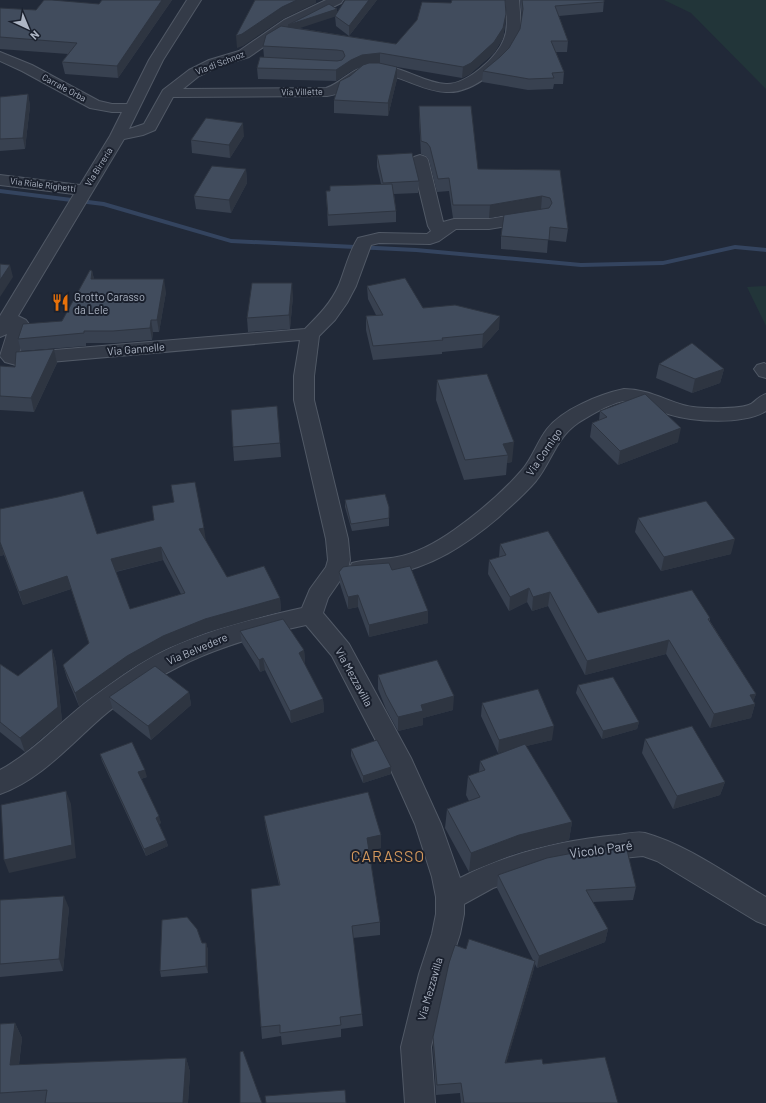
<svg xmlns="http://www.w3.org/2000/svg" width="766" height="1103" font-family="Barlow,sans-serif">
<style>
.green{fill:#223539}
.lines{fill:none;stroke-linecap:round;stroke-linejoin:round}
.stream{fill:#34445f;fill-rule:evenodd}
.minor-casing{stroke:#515966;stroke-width:2}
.minor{fill:#343b48;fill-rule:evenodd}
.wall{fill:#384150;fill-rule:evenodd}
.shaded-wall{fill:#2e3541}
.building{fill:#414c5d;stroke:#2e3541;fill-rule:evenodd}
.labels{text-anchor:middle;stroke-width:4;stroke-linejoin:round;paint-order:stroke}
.far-street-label{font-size:9px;fill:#aeb6c5;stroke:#1a202d}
.poi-label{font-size:11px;fill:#aeb6c5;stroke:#1a202d;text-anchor:start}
.street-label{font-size:11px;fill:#aeb6c5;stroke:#1a202d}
.near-street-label{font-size:13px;fill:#aeb6c5;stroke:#1a202d}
.near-quarter-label{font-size:16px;letter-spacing:1px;fill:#d2975c;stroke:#1a202d}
</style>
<rect width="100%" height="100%" fill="#212938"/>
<!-- green -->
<g class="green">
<path d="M664,0H766V89L691,13Z"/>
<path d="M766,286V326L747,287Z"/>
</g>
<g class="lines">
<!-- stream -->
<path class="stream" d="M0,189L104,202L231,239L416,248L581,263L663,261L735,245L766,248V252L735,249L663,265L581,267L416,252L231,243L103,206L0,193Z"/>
<defs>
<g id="minor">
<path d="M187,0H201L163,60L129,129L144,124L163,90L189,70L209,60L239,51L284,20L326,0H343L341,3L294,26L249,57L219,66L199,76L183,89L326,88C342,83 351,68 369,66C399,62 419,82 446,84C466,85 497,58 504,39C509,27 506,13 505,0H519C520,13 522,27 518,39C509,64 473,94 446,92C419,91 397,71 369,74C360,75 354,85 347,89C341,93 334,95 327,96L173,97L155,130L143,135L124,139L18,316L26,320L29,324L19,353L305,329C319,315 331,303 339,285C345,270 349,252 358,238L379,233L427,234L431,231L428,226L412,160L414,157L420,155L426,157L428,160L443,222L454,219H489L532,212L538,213L540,217L538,221L532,222L489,229H456L439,241L430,244L379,243L371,245L356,286L347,303L335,320L319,336L314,376V400L348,539L350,560L348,569L328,598L323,613L349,644L411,758L441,824L460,878C508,853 564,840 618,835C626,834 637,831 645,833C688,845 728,875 766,897V925L756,921L657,861L643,856L591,861L544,870L493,888L464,904V914L460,934L447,974L431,1047L435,1103H405L401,1047L419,974L432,934L436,914V897L432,877L415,824L390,768L332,656L306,625C228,642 172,662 108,712C74,740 43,779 0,794V770C35,751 62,720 93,697C113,682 133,668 154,656C200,632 252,619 302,608L310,589L326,567L328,560L326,539L294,400V376L300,340L16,365L5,362L0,356L7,334L0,337V316L74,194L0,185V175L80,185L110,136L122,112H112L90,108L22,71L0,61V52L32,65L99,101L112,104H127L149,60Z"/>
<path d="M764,363L766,364V378L759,376L754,369L757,365Z"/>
<path d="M624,389C646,389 663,399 683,405C696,409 740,410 751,404C757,400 759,396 766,394V411C743,425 693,422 668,414C654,409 640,400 625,401C612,402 589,416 578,423C556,438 552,461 536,481C525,494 512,505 499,517C466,545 432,567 388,575C376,577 364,578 352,575L349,569L352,563C366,559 382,560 397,557C418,553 437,542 454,530C478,513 503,492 522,470C533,457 537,442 547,429C563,409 600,394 624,389Z"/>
</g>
</defs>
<!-- minor casing -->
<use href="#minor" class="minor-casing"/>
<!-- minor -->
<use href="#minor" class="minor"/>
</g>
<!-- wall -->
<g class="wall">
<path d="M172,0L118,78L65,74L62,62L68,54L0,49V8L36,10L99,4Z"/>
<path d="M377,0L349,36L336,26L335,16L298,28L396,44L505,25L503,38L494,53L470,74L462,78L397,67V79L388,116L334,113V100L350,76L362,66L351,71L336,81L258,79L257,68L264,57L263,46L288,27V25L337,13Z"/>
<path d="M520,0H604L603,12L559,16L568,41L567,52H556L564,72L563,84H554L553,89L528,90L482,82L483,71L500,57L509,48L520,29L522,17Z"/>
<path d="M28,94L30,106L25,149L0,151V97Z"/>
<path d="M419,106L478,169L560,170L568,229L566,242L548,240L547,253L501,249V236L542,209H541L489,218H453L449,191L437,192L429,160L426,156L421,154L419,119Z"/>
<path d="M244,136L230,158L192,153L191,140Z"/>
<path d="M377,155L419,181L418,193L394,194L396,211V222L328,226L326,191L381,184L377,167Z"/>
<path d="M246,169L247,183L231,213L196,209L194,196Z"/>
<path d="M92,271L94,279L166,292L159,332H153L152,340L115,343H86V346L21,351L18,339L62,321Z"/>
<path d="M367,286L423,308L499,329L482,348L442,352V354L373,360L366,330V316L376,315L368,299Z"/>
<path d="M293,296L290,329L248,332L247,318Z"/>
<path d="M54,349L57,363L34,412L0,410V366L15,367Z"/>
<path d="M659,364L724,369L720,383L692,393L656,378Z"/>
<path d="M487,374L512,462L507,463L506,475L464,480L436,400L437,380Z"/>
<path d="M600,411L678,442L618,465L590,437L592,423L599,420Z"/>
<path d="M280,443L281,457L234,461L233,447Z"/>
<path d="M171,485L206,541L227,577L280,598L281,611L207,632L165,649L130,669L79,706L67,678L63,665L89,644L71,589L23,605L4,555L0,556V509L97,534L154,520L174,502ZM163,560L181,594L130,609L116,572Z"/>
<path d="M345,500L389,518V526L352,531L345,507Z"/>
<path d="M638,518L731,554L661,571L635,532Z"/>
<path d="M500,544L598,613L710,618V621L756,694L753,701L755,704L751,718L710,728L666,654L585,675L548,606L532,611L527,602L509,611L488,574L489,560L499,557Z"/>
<path d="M392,570L428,623L369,637L358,607L348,609L340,584L339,572Z"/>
<path d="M240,631L304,650L305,662L304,663L323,699L324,712L291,723L265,670L260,672L242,643Z"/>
<path d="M52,649L56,663L62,721L25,752L0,732V664L18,676Z"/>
<path d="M378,675L453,710L423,718V725L398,731L386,709L378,689Z"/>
<path d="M578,685L639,722L637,729L602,739L576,693Z"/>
<path d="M189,692L191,705L151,740L113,710L109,697Z"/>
<path d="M482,703L552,740L526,746L572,822L569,840L516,853L469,872L445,828L447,809L469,801L466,795L468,776L479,772L480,761L508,750L498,753L481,716Z"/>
<path d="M645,739L725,782L720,795L673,809L642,753Z"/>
<path d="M351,749L391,767V774L363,783L351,756Z"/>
<path d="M100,754L147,777L141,779L161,823L159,824L166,840L168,846L146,856L102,761Z"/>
<path d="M264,816L381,848L369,850L380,922V935L353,938L362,1014L363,1026L341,1029V1037L282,1045L281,1036L262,1039L261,1027L279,885L266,829Z"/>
<path d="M498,875L636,887L633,900L593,902L608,929L605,942L537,968L535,964L533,972L506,1063L543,1064L618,1103H461L460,1093L436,1095L433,1047V1037L466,949L533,960L497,888Z"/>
<path d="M0,900L69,908L63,971L0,977Z"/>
<path d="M202,943H206L208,950V973L161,977L160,971Z"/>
<path d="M15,1023L22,1038L19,1065L186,1058L190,1072L188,1103H0V1024Z"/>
</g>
<!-- shaded-wall -->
<g class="shaded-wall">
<path d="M162,0H172L118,78L117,66Z"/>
<path d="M297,0H316V3L283,19L243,46L237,48L236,36L282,7Z"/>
<path d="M369,0H377L349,36V26Z"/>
<path d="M337,9V16L288,32V25Z"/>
<path d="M506,14L505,25L503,38L494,53L470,74L462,78L463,67Z"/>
<path d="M380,53V64L362,66L351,71L336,81V70L351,60L362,55Z"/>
<path d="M397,67V79L388,116V103Z"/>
<path d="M28,94L30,106L25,149L23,138Z"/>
<path d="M243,123L244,136L230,158L229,145Z"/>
<path d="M246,169L247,183L231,213L229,200Z"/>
<path d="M542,196L541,209L489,218L490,205Z"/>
<path d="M10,265L13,277L0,297V280Z"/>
<path d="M92,271L95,283L91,279Z"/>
<path d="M164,279L166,292L159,332L157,320Z"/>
<path d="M292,283L293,296L290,329L289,315Z"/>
<path d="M500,316L499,329L482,348L483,334Z"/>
<path d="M151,320L153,332L152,340L150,328Z"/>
<path d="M54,349L57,363L34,412L31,398Z"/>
<path d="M724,369L720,383L692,393L695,379Z"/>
<path d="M681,428L678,442L618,465L620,451Z"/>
<path d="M514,442L512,462L507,463L508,455L503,444Z"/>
<path d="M204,528L206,541L199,529Z"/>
<path d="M735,539L731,554L661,571L664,557Z"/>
<path d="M0,542L4,555L0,556Z"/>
<path d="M161,547L163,560L114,572L111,559Z"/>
<path d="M67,576L71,589L23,605L19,592Z"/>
<path d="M529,588L527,602L509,611L510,597Z"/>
<path d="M550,592L548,606L532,611L533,597Z"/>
<path d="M358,595V607L348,609V597Z"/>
<path d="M280,598L281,611L207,632L165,649L130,669L79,706L75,693L127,656L163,636L205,619Z"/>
<path d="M428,611V623L369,637V625Z"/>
<path d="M669,640L666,654L585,675L587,661Z"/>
<path d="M52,649L56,663L62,721L25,752L20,738Z"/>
<path d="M304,650L305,662L300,665L299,653Z"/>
<path d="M263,658L265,670L260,672L259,660Z"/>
<path d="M189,692L191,705L151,740L148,726Z"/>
<path d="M756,694L752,705L755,704L751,718L710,728L714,714L750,695Z"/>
<path d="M454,696L453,710L423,718V725L398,731V717L421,705Z"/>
<path d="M323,699L324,712L291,723L290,711Z"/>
<path d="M639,722L637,729L602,739L603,731Z"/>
<path d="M554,726L552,740L498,753L499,740Z"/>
<path d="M391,767V774L363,783V776Z"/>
<path d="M145,770L147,777L140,779L138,772Z"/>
<path d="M725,782L720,795L673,809L677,796Z"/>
<path d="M66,791L71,804L76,858L9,873L4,860Z"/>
<path d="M159,816L161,823L157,825L156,818Z"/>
<path d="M572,822L569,840L516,853L469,872L471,853L519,835Z"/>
<path d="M381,835V848L368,851L367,838Z"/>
<path d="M166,840L168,846L146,856L144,849Z"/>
<path d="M64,896L69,908L63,971L59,959Z"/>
<path d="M608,929L605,942L537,968L539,956Z"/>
<path d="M206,943L208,950V973L206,966Z"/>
<path d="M535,961L533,972L503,1074L505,1063Z"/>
<path d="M15,1023L22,1038L17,1079L10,1065Z"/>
<path d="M186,1058L190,1072L188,1103H183Z"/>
</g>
<!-- building -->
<g class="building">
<path d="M44,0H52L99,4L102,0H162L117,66L62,62L77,43L0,37V8L36,10Z"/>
<path d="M255,0H297L282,7L242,34L236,36Z"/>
<path d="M345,0H369L349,26L335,16Z"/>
<path d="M452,0H505L506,14L503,28L494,42L471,63L463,67L380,53L362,55L351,60L336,70L257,68L260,57L337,61L342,60L345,56L343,51L337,50L263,46L266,35L281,26L396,44L417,20L422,2L451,3Z"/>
<path d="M522,0H604V2L555,6L568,41H551L564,72L552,73L554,78L529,79L483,71L500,57L509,48L520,29L523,9Z"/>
<path d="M329,4L337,9L288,25Z"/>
<path d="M369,63H379L397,67L388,103L334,100L340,81L350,76L363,65Z"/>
<path d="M28,94L23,138L0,139V97Z"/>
<path d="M419,106H471L478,169L560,170L568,229L550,227L549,240L501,236L504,215L549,208L552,203L550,198L542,196L490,205H453L449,178L438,179L430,147L427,143L421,141Z"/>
<path d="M206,118L243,123L229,145L191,140Z"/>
<path d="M412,153L419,181L383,183L377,155Z"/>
<path d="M212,166L246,169L229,200L194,196Z"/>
<path d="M392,184L396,211L328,215L326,191H330V186Z"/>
<path d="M0,264L10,265L0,280Z"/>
<path d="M90,270L92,271L91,279H164L157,320H151L150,328L113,331H84V333L18,339L23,324L62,321Z"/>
<path d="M405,278L423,308L455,305L500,316L483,334L442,338L443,340L373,346L366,316L383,315L367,286Z"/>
<path d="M252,283H292L289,315L247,318Z"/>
<path d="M692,343L724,369L695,379L659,364Z"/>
<path d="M54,349L31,398L0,396V366L15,367L16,352Z"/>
<path d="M487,374L514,442L503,444L508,455L465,460L437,380Z"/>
<path d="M645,394L681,428L620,451L592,423L607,417L600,411Z"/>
<path d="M277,406L280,443L233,447L231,410Z"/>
<path d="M195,482L204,528L199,529L227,577L264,566L280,598L205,619L163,636L127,656L75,693L63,665L89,643L67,576L19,592L0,542V509L58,497L83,491L97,534L154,520L152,506L174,502L171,485ZM161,547L185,593L130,609L111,559Z"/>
<path d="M385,494L389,507V518L351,524L345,500Z"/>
<path d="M706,501L735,539L664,557L638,518Z"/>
<path d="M548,531L598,613L692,590L710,618L708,619L756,694L750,695L755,704L714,714L669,640L587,661L550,592L533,597L529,588L510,597L489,560L506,555L500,544Z"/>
<path d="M389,563L392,570L410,566L428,611L369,625L358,595L348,597L339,572L343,567L349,566Z"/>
<path d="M283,619L304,650L299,653L323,699L290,711L263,658L259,660L240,631Z"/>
<path d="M52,649L58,707L20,738L0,722V664L18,676Z"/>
<path d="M437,660L454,696L421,705L423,711L398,717L386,695L378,675Z"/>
<path d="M155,666L189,692L148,726L109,697Z"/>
<path d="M613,677L639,722L603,731L578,685Z"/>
<path d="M538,689L554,726L499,740L482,703Z"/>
<path d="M692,726L725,782L677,796L645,739Z"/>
<path d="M377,740L391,767L363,776L351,749Z"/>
<path d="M132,742L145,770L138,772L159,816L156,818L166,840L144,849L100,754Z"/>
<path d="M525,744L572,822L519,835L471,853L447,809L480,797L468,776L485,770L480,761Z"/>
<path d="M66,791L72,845L4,860L1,805Z"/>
<path d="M368,792L381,835L367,838L380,922L352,926L362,1014L340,1017L341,1025L280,1033V1025L261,1027L251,889L280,885L264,816Z"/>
<path d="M626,846L636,887L586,890L608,929L539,956L498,875L547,858L594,849Z"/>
<path d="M64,896L59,959L0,964V900Z"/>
<path d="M187,917L197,929L202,943H206V966L160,971L162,920Z"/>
<path d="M469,939L535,961L505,1063L542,1059L543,1064L605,1057L618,1103H464L461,1083L437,1085L433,1037L449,963L455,945L466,949Z"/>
<path d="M15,1023L10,1065L186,1058L183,1103H45L47,1090L0,1093V1024Z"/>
<path d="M243,1051L262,1103H240V1052Z"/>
<path d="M345,1090L346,1103H266L265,1096Z"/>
</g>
<!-- icons -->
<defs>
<symbol id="restaurant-bare" viewBox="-9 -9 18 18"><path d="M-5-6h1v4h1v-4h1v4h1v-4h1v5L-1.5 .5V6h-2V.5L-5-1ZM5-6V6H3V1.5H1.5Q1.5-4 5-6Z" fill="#e8710a" stroke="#1a202d" stroke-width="2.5" paint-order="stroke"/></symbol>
</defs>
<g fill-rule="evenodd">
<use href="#restaurant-bare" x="48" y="290" width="25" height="25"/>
</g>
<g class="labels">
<!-- far-street labels -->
<g class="far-street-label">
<text transform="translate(220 63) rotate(-21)" y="3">Via di Schnoz</text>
<text transform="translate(64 88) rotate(28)" y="3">Carrale Orba</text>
<text transform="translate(302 92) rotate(-1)" y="3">Via Villette</text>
<text transform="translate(99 167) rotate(-58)" y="3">Via Birreria</text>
<text transform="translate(43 185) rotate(7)" y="3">Via Riale Righetti</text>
</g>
<!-- poi labels -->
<g class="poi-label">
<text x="74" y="301">Grotto Carasso<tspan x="74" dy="13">da Lele</tspan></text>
</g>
<!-- street labels -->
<g class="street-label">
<text transform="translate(136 349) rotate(-5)" y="4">Via Gannelle</text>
<text transform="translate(544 452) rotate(-56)" y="4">Via Cornigo</text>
<text transform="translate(197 649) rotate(-23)" y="4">Via Belvedere</text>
<text transform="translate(354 677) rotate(61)" y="4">Via Mezzavilla</text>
<text transform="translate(430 989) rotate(-74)" y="4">Via Mezzavilla</text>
</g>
<!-- near-street labels -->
<g class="near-street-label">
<text transform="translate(601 849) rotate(-8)" y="5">Vicolo Paré</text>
</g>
<!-- near-quarter labels -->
<g class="near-quarter-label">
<text x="388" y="862">CARASSO</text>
</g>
</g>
<!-- north arrow -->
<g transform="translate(28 28) rotate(136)" stroke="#1a202d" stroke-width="3" paint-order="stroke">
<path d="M0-3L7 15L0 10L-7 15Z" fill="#aeb6c5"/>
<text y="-6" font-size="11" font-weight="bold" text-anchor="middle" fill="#aeb6c5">N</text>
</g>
</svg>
